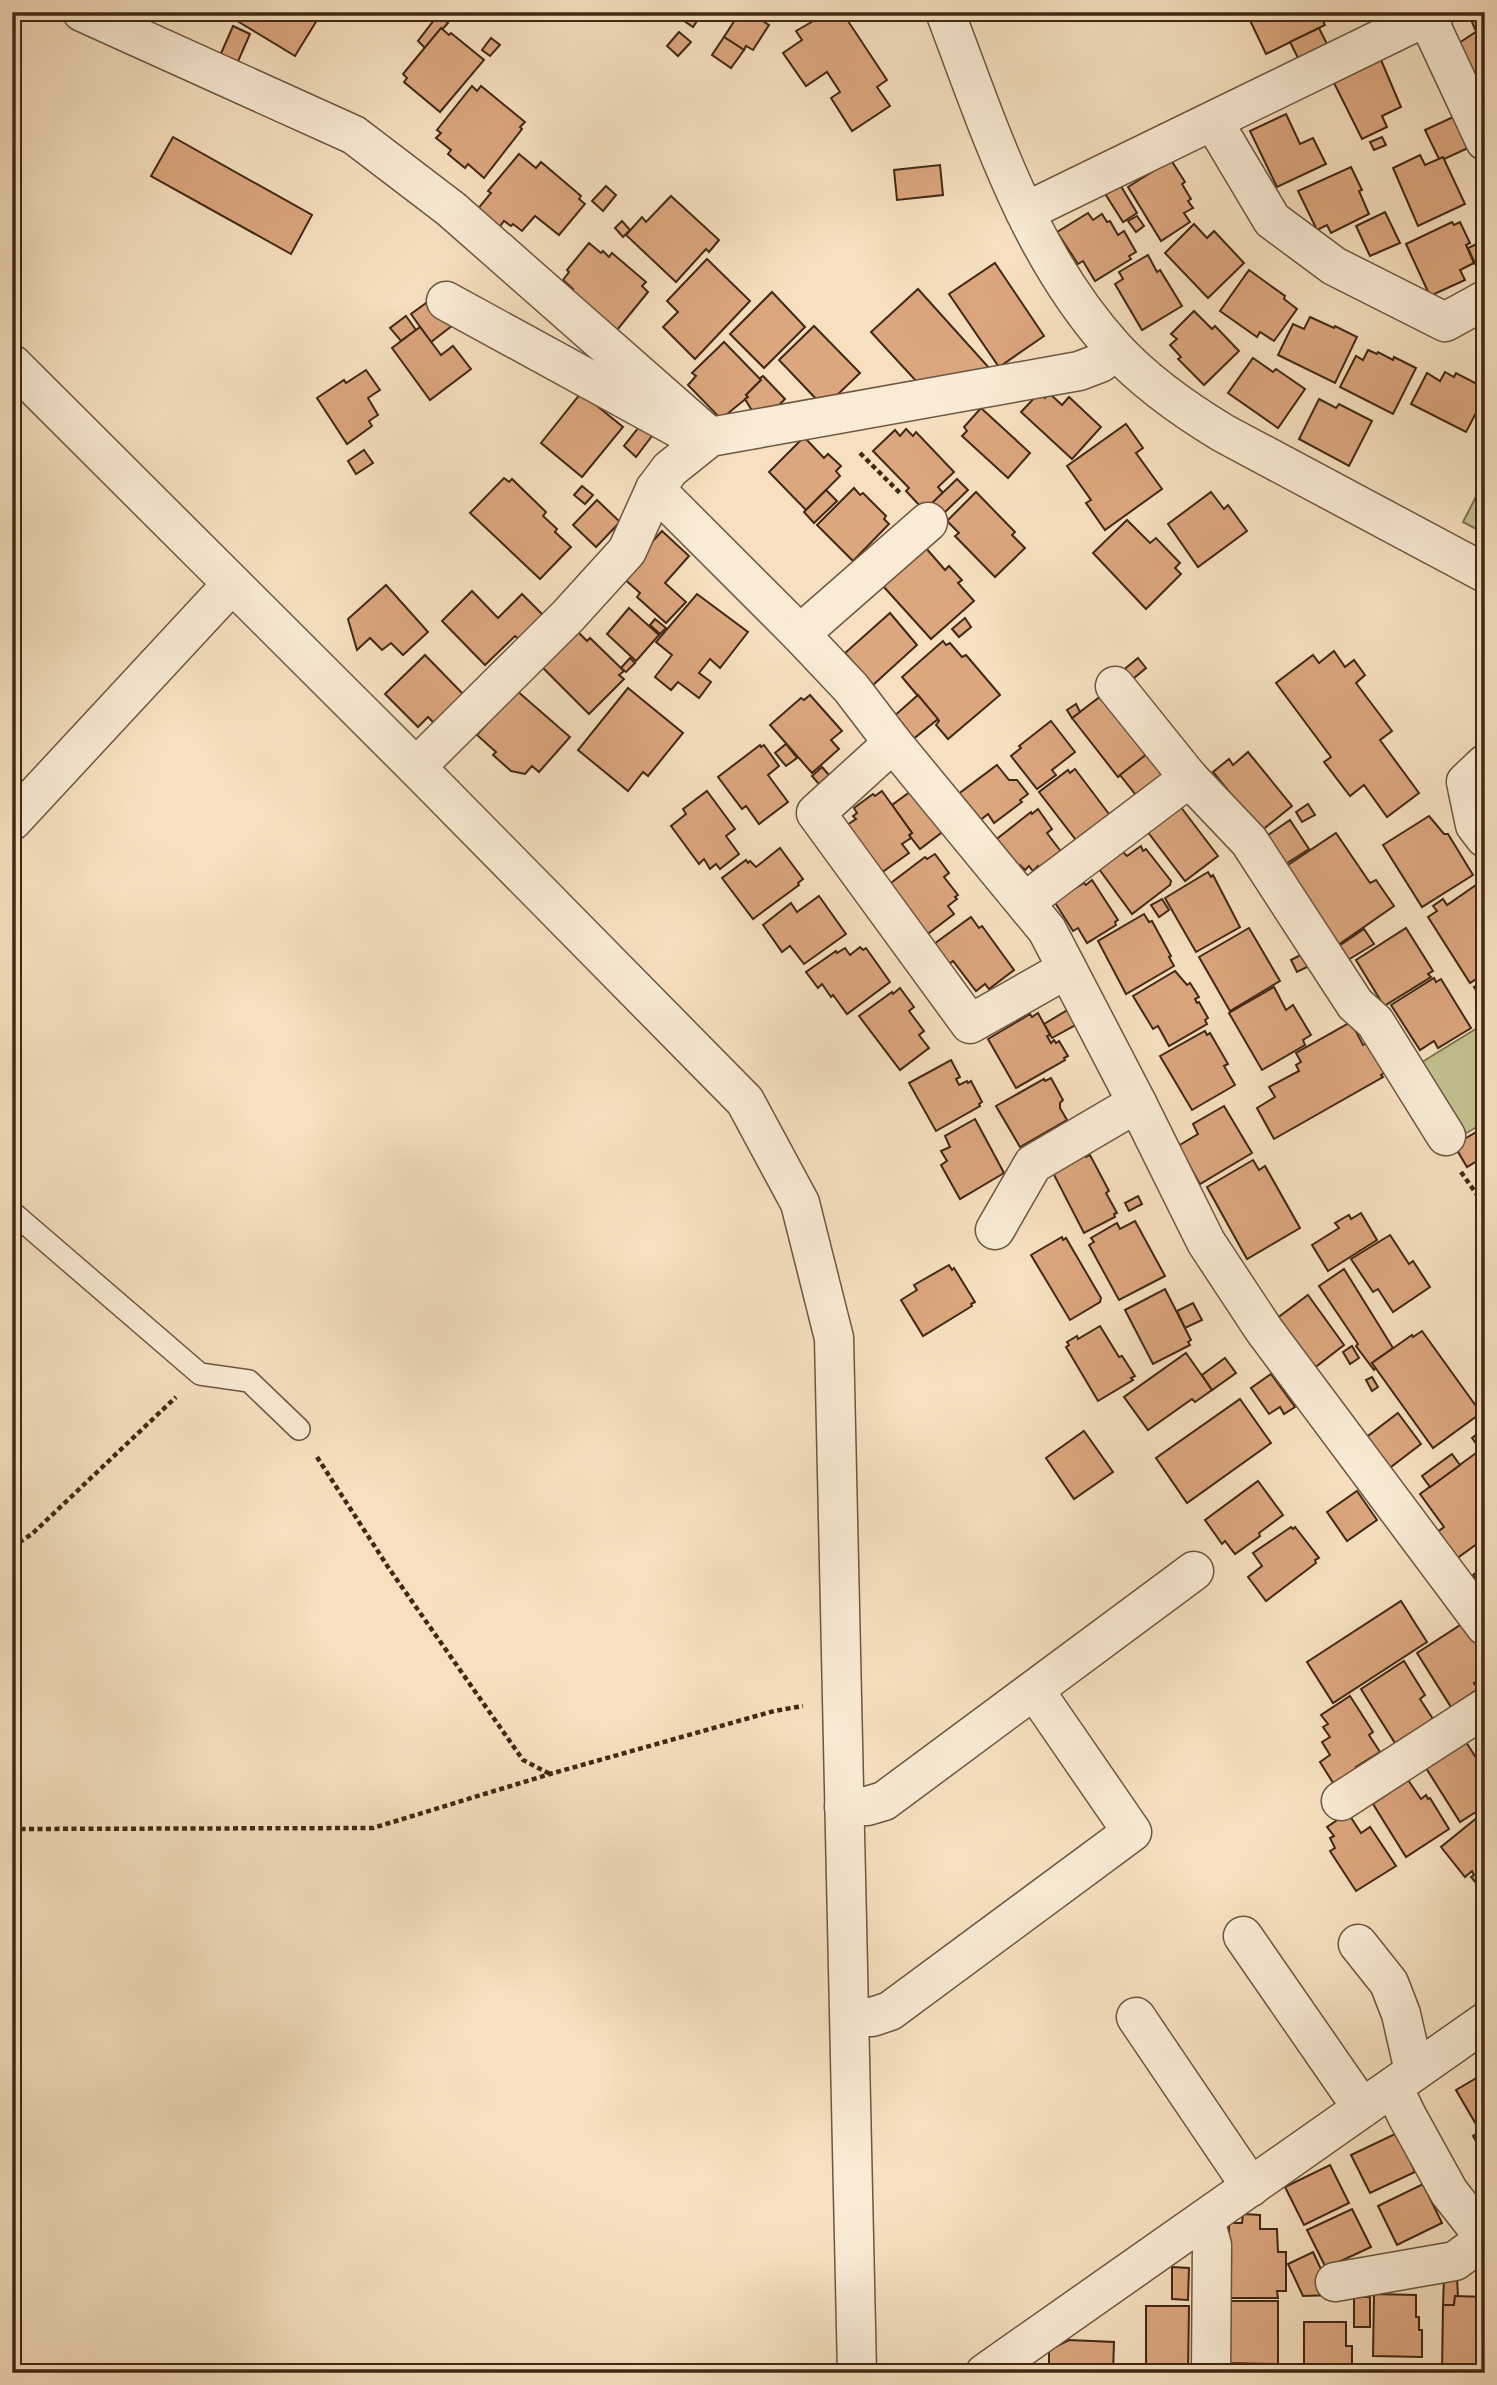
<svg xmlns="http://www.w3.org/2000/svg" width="1497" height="2385" font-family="Vollkorn,serif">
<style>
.green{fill:#c2c18e;stroke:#827452;stroke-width:2}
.building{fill:#dca67e;stroke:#412815;stroke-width:2}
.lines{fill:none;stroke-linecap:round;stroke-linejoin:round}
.service-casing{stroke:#6e5640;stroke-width:24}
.minor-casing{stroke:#6e5640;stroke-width:41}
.tertiary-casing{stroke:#6e5640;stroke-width:41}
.path{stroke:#412815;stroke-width:4.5;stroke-dasharray:5 3.5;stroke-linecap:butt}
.service{stroke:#f9ebd5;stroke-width:21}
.minor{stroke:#f9ebd5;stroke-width:38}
.tertiary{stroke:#f9ebd5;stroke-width:38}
</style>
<rect width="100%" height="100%" fill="#f6e0bf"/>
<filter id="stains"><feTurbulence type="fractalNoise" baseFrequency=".00286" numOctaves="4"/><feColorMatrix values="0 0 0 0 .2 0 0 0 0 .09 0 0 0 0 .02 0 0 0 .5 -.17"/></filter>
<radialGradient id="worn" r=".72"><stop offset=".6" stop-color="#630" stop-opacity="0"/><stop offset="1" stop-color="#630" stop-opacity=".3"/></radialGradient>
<!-- green -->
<g class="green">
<path d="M1485,479V547L1477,548L1484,533L1463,522Z"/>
<path d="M1482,1025L1485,1029V1122L1458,1138L1414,1067Z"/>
</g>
<!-- building -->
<g class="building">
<path d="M238,12H322L295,56L234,19Z"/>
<path d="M671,12H703L693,27Z"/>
<path d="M740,12H749L769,25L753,50L746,46L744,50L724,37Z"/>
<path d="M829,12L832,14L842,12L887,80L877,87L890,106L852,131L831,98L840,92L827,72L806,86L783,53L802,40L796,31Z"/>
<path d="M1246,12H1319L1325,25L1266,54Z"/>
<path d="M1485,12V24L1475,29L1468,13Z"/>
<path d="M438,15L448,23L425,48L418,41Z"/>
<path d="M1485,24V81L1478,84L1459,43L1477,31L1475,29Z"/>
<path d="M233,26L250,34L236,66L219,58Z"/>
<path d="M441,28L449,35L451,33L484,60L440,112L404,82L407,78L403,74Z"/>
<path d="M1319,28L1327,44L1298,58L1290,42Z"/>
<path d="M679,32L691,42L678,56L667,46Z"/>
<path d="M724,37L744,50L731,68L712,55Z"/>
<path d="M491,38L500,45L490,56L482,50Z"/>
<path d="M1381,60L1401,107L1382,116L1387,127L1362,139L1334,83Z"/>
<path d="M472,86L477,91L481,86L525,122L520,127L522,129L484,178L468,164L465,168L448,154L451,150L436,138L441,133L437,130Z"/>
<path d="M1286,114L1300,144L1313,138L1326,164L1277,187L1250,131Z"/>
<path d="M1453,117L1468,148L1440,161L1425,130Z"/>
<path d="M173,137L312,215L291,254L151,176Z"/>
<path d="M1382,137L1386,145L1374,150L1370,142Z"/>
<path d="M519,154L536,168L541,162L581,196L579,199L585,204L559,235L535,216L522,231L513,224L511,226L504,221L498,229L476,211L491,193L488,191Z"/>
<path d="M1420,155L1425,165L1443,157L1465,204L1418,226L1393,168Z"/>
<path d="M1171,160L1185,182L1182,184L1191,199L1188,201L1193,208L1184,213L1190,222L1161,241L1128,187Z"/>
<path d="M940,165L943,195L897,200L894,170Z"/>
<path d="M1351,167L1362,190L1359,191L1369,214L1331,233L1327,225L1317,230L1298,191Z"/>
<path d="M1119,183L1137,213L1123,222L1104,192Z"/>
<path d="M606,186L616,195L603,211L592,201Z"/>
<path d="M671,196L719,240L709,252L706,249L676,282L626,235L642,217L646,222Z"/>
<path d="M1385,212L1400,243L1370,256L1356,226Z"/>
<path d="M1088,213L1093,220L1102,214L1107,222L1110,221L1118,235L1124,231L1136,252L1129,256L1131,259L1095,281L1083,261L1078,264L1057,232Z"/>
<path d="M1137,216L1144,226L1136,232L1128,221Z"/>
<path d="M622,221L630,230L623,237L615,228Z"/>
<path d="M1452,222L1454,225L1460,222L1470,243L1466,245L1474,263L1460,270L1465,280L1430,296L1406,244Z"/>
<path d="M1194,224L1207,238L1214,231L1244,263L1208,298L1165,253Z"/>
<path d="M1485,240V275L1481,277L1468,248Z"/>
<path d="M589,243L601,253L603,251L609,257L612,253L646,282L642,286L648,292L617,330L571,291L573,289L563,280L569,272L567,270Z"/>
<path d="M1148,255L1157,272L1160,270L1182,306L1142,330L1115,284L1123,279L1119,272Z"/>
<path d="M707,259L750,301L695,359L663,327L678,312L667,301Z"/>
<path d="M995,263L1044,336L999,367L949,294Z"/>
<path d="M1249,270L1285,296L1284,299L1297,309L1274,341L1260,332L1257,337L1220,311Z"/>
<path d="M918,289L991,370L917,382L871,332Z"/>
<path d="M772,292L805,327L764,368L730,334Z"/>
<path d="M433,298L453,325L431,342L411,314Z"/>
<path d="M1194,311L1212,329L1215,326L1239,351L1204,385L1178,359L1181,357L1170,345L1177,339L1171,334Z"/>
<path d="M406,316L416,330L401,341L390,328Z"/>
<path d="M1310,317L1334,328L1335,326L1357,337L1335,383L1278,355L1293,324L1304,329Z"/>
<path d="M814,326L860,373L832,400L821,404L779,360Z"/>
<path d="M420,327L441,355L453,346L471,369L430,400L392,348Z"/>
<path d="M724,342L761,380L746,395L748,397L721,419L688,385L696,376L692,373Z"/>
<path d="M1368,350L1377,354L1378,352L1393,360L1394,357L1416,368L1393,414L1340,387L1356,356L1363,360Z"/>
<path d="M1253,358L1273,372L1276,369L1305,389L1278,428L1228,393Z"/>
<path d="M366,370L380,390L368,398L378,415L369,421L372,426L347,444L317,398L344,380L346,383Z"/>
<path d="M1445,372L1454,377L1456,373L1485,388V396L1466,432L1411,404L1427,373L1440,381Z"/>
<path d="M763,376L785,399L773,411L754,414L745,399L748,397L746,395L761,380L760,378Z"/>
<path d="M581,393L623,427L582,477L541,443Z"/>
<path d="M1039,393L1045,398L1049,393L1062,405L1069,397L1101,427L1072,459L1021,412Z"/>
<path d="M1319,399L1336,408L1339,404L1372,421L1349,466L1299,439Z"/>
<path d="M981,408L1030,453L1008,478L962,436L967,431L964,427Z"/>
<path d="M643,422L655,432L636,457L624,446Z"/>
<path d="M1126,424L1143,448L1136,453L1162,489L1105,530L1086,503L1091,500L1067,466Z"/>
<path d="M906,429L913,436L916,432L954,472L938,487L943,493L928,508L923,503L920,506L906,491L909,488L873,451L895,430L900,436Z"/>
<path d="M804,437L824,458L828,454L841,466L836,471L840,476L806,510L769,472Z"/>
<path d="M364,450L373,463L356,474L348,461Z"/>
<path d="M504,478L509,482L512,479L546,512L543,516L557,529L555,532L571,547L540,579L470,513Z"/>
<path d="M957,479L968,490L943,514L932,503Z"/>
<path d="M582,486L593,495L585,504L574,495Z"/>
<path d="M854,488L860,495L863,493L886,516L884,519L889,524L853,561L817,525Z"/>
<path d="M826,490L837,501L814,523L804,512Z"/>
<path d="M976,492L1015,532L1012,535L1025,548L995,577L955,536L959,533L947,521Z"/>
<path d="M1211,492L1224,509L1228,505L1247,531L1198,567L1168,524Z"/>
<path d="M597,500L620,522L596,547L573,525Z"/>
<path d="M1127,520L1150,543L1156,538L1180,563L1175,568L1181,574L1146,609L1093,553Z"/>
<path d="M662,531L689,556L665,583L686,602L666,623L637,597L640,593L621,576Z"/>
<path d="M925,547L945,570L949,566L962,580L958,583L974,601L931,639L883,586Z"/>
<path d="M386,585L428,632L403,655L391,643L382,650L370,638L357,650L348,619Z"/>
<path d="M472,591L498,618L522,594L545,617L521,641L515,636L485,665L442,621Z"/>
<path d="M697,594L748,632L720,668L710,659L699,673L711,682L699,698L678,682L671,690L655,677L672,655L656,642Z"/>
<path d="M629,608L659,635L636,661L607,634Z"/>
<path d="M890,613L917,645L873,685L845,653Z"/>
<path d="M965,618L971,627L959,637L952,629Z"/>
<path d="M655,619L666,628L660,634L650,625Z"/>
<path d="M575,629L587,641L590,638L624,671L619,675L624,679L589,714L540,665Z"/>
<path d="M943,641L946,645L950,643L962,657L966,655L1000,695L948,739L936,725L939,721L902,677Z"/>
<path d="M1334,651L1345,667L1354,660L1365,675L1356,683L1392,731L1380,740L1419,793L1387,817L1364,785L1350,796L1324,762L1331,757L1276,683L1313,655L1319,663Z"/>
<path d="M425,655L465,696L436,725L428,717L418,727L385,694Z"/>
<path d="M630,658L635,663L626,672L621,668Z"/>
<path d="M1138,658L1146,668L1128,683L1120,673Z"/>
<path d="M628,688L683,733L648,776L643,772L628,791L578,750Z"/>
<path d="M516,690L570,737L539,772L532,766L525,774L511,771L493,755L496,752L477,735Z"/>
<path d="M1105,693L1150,752L1118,777L1072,718Z"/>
<path d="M810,695L842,731L831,740L839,749L812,773L770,725L801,698L804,700Z"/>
<path d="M918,695L938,719L912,740L893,717Z"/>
<path d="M1076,704L1080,712L1072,718L1067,710Z"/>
<path d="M1051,721L1075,752L1052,770L1056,775L1037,789L1011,756L1021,748L1019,746Z"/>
<path d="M786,744L797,758L786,766L775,753Z"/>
<path d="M760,745L761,747L764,745L779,766L768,775L788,802L759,824L746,806L742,809L718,777Z"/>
<path d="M1152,750L1165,767L1162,783L1140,800L1120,775Z"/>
<path d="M1248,752L1292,806L1261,831L1213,772L1229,759L1233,765Z"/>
<path d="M997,765L1009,780H1017L1028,794L1020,800L1022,802L994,823L988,814L977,823L957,795Z"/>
<path d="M822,767L829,775L819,784L812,776Z"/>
<path d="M1075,769L1112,818L1079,844L1039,792L1068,770L1070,773Z"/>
<path d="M914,789L945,830L920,849L909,835L912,833L892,805Z"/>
<path d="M707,791L735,829L726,836L739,854L720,869L716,864L710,869L704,859L699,864L671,826L686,814L683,809Z"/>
<path d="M882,791L912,833L909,835L911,838L902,844L909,853L881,873L847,825L856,819L853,816L857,813L854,808L873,794L875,796Z"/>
<path d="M1308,804L1315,815L1302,822L1296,812Z"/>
<path d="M1180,806L1218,856L1185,881L1147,831Z"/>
<path d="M1038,809L1052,829L1047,833L1062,853L1040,871L1038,866L1033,871L1029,866L1025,870L1020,865L1014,870L993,842L1031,812L1032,814Z"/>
<path d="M1429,816L1444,834H1448L1473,875L1422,907L1383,845Z"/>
<path d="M1290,820L1309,849L1284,865L1265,837Z"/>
<path d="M1336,833L1370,883L1376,880L1394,906L1338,945L1285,867Z"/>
<path d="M1141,846L1143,851L1146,849L1171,881L1170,885L1132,914L1099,869L1123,852L1127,856Z"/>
<path d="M780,848L803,879L798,883L799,885L753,919L722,878L746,860L748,863L750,861L756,867Z"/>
<path d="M935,854L949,873L944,877L958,895L955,897L957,899L948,906L954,914L925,936L887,886L925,857L927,859Z"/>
<path d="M1208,872L1211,877L1213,875L1240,927L1196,952L1165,898Z"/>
<path d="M1092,880L1118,920L1115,922L1116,925L1087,943L1078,928L1073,931L1054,901L1084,883L1086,885Z"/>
<path d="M1479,883L1485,892V973L1470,983L1428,917L1437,911L1433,906L1443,899L1447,905Z"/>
<path d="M819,896L846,934L804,964L790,946L782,952L763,925L791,903L797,912Z"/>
<path d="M1162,899L1169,910L1159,917L1151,905Z"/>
<path d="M1144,914L1149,922L1152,921L1171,956L1169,957L1174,966L1126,994L1098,941Z"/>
<path d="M971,917L979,928L982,926L1014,970L989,989L985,984L976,991L953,961L948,965L934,944Z"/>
<path d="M1249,928L1280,981L1230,1011L1199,957Z"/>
<path d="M1406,928L1433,971L1428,974L1431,977L1384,1006L1356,960Z"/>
<path d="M1364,929L1374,944L1348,960L1339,946Z"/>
<path d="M860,947L863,950L866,948L890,982L847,1014L833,995L831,997L822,984L818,988L806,972L836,951L837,953L845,948L850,955Z"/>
<path d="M1306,952L1313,964L1297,972L1291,960Z"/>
<path d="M1175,971L1187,985L1190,983L1199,997L1195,999L1197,1003L1199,1002L1208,1018L1205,1020L1207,1024L1169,1046L1158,1026L1153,1029L1133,996Z"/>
<path d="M1434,978L1436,982L1441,979L1471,1028L1438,1048L1434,1041L1420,1050L1391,1005Z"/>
<path d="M1485,980V1004L1474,987Z"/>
<path d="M1274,987L1286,1010L1293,1005L1311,1035L1303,1040L1305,1045L1262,1070L1229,1013Z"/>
<path d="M900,988L914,1007L909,1011L924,1031L919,1035L929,1048L900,1070L859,1016L892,992L893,994Z"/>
<path d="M1071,1008L1079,1023L1052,1038L1044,1024Z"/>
<path d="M1038,1013L1050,1035L1047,1036L1051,1043L1054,1040L1056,1043L1059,1041L1068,1056L1064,1058L1065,1060L1016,1088L988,1039L1030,1014L1032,1017Z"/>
<path d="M1351,1022L1363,1045L1372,1040L1389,1070L1381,1075L1383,1077L1274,1139L1257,1108L1275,1097L1269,1087L1299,1071L1296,1065L1301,1062L1296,1053Z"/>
<path d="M1205,1031L1207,1035L1210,1033L1228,1064L1224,1066L1235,1085L1192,1110L1160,1056Z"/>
<path d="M951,1060L960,1077L956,1079L959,1085L967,1081L968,1083L971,1081L982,1102L979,1104L980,1106L936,1131L909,1083Z"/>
<path d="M1051,1078L1063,1100L1060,1103V1108L1067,1120L1020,1147L996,1106L1044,1079L1045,1081Z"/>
<path d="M1224,1106L1252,1153L1200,1184L1178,1146L1198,1134L1193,1124Z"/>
<path d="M975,1119L1004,1173L960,1199L941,1165L947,1161L941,1151L950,1147L945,1136Z"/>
<path d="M1485,1127V1156L1467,1167L1454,1145Z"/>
<path d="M1084,1153L1086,1157L1090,1155L1109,1191L1106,1193L1117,1213L1114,1214L1115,1217L1084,1233L1052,1171Z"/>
<path d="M1253,1160L1259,1170L1265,1166L1300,1228L1247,1259L1207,1187Z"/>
<path d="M1138,1196L1142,1204L1129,1211L1125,1203Z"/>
<path d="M1361,1213L1377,1240L1328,1271L1312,1245L1339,1228L1335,1223L1349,1215L1351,1219Z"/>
<path d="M1135,1221L1165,1276L1119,1300L1089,1245L1094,1242L1091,1238L1117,1223L1120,1229Z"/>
<path d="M1390,1235L1409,1264L1413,1261L1430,1287L1393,1312L1378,1289L1373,1292L1351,1259Z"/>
<path d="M1062,1237L1063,1240L1066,1238L1101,1298L1100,1302L1070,1320L1031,1255Z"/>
<path d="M949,1265L952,1270L954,1268L975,1302L971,1304L972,1306L923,1336L901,1300L917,1290L914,1285Z"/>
<path d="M1344,1269L1393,1348L1372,1363L1376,1368L1374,1370L1356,1346L1358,1344L1319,1286Z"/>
<path d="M1165,1289L1191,1340L1188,1342L1190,1345L1153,1364L1125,1310Z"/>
<path d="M1308,1295L1344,1345L1313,1369L1276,1319Z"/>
<path d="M1193,1303L1202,1320L1185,1328L1177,1311Z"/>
<path d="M1100,1326L1119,1357L1122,1356L1135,1376L1131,1378L1133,1380L1098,1401L1066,1347L1069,1345L1067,1342L1077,1336L1078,1339Z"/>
<path d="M1422,1331L1481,1413L1433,1448L1372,1363L1412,1335L1413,1337Z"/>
<path d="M1352,1346L1359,1358L1350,1364L1343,1352Z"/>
<path d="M1186,1353L1212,1390L1195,1402L1192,1399L1148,1430L1124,1397Z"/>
<path d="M1225,1358L1236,1373L1212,1390L1202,1375Z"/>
<path d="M1271,1374L1295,1407L1284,1414L1280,1407L1269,1414L1251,1388Z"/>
<path d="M1372,1377L1378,1387L1372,1391L1366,1380Z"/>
<path d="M1240,1399L1271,1443L1187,1503L1156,1458Z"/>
<path d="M1398,1413L1421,1444L1387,1470L1364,1439Z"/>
<path d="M1485,1428V1445L1480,1449L1472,1438Z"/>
<path d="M1084,1431L1113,1472L1074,1499L1046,1458Z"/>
<path d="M1476,1453L1485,1464V1538L1456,1559L1436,1533L1444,1527L1420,1494Z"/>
<path d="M1452,1454L1460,1465L1430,1487L1422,1476Z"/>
<path d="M1258,1481L1283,1515L1259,1533L1260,1536L1235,1554L1225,1541L1222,1544L1205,1520Z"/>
<path d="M1357,1491L1377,1520L1347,1541L1327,1512Z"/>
<path d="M1291,1527L1293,1529L1295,1527L1319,1558L1315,1560L1316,1563L1266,1601L1248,1577L1262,1566L1253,1553Z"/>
<path d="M1485,1566V1591L1473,1575Z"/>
<path d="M1401,1601L1427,1642L1333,1703L1307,1662Z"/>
<path d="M1465,1622L1478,1643L1477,1648L1485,1659L1483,1670L1485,1677L1474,1683L1478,1689L1451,1707L1417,1653Z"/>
<path d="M1404,1661L1425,1695L1420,1699L1433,1719L1395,1743L1361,1689Z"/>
<path d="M1350,1696L1373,1732L1369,1735L1380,1752L1356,1767L1359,1770L1335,1786L1320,1762L1330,1755L1322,1742L1330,1737L1323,1727L1328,1724L1321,1715Z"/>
<path d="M1466,1742L1480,1764L1483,1762L1485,1765V1806L1460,1822L1426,1768Z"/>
<path d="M1408,1780L1421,1799L1426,1795L1428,1799L1430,1798L1449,1829L1406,1857L1373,1804Z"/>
<path d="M1484,1812L1485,1813V1894L1471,1877L1474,1875L1472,1871L1465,1877L1441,1847Z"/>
<path d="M1348,1813L1361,1833L1370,1827L1396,1866L1356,1891L1330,1851L1335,1848L1330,1838L1334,1836L1327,1827Z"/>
<path d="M1485,2073V2128L1480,2131L1456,2090Z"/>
<path d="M1484,2130L1485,2145L1480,2148L1473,2136Z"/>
<path d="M1397,2133L1415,2172L1370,2193L1351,2155Z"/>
<path d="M1330,2165L1349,2203L1304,2225L1285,2187Z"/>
<path d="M1423,2184L1442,2223L1397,2245L1378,2206Z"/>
<path d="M1352,2209L1371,2247L1326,2268L1307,2230Z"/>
<path d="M1243,2214L1260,2215V2229H1277L1278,2252H1286V2291H1277L1278,2298H1229V2223H1242Z"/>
<path d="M1313,2252L1333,2295L1303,2296L1288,2264Z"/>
<path d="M1172,2267L1189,2268L1188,2300L1172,2299Z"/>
<path d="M1444,2277H1457L1458,2297L1455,2296L1454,2305H1443Z"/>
<path d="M1374,2294L1416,2295V2317H1419V2330H1422V2357L1373,2356Z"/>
<path d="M1455,2296L1485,2297V2373H1442L1443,2305H1454Z"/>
<rect x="1354" y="2297" width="16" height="30"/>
<path d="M1229,2301H1278V2364L1228,2363Z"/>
<path d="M1146,2306H1189L1188,2373H1146Z"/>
<path d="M1304,2322H1346V2346H1352V2373H1304Z"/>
<path d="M1069,2340L1114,2342L1113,2373H1049V2350Z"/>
<path d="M1228,2365L1301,2366V2373H1228Z"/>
<rect x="1033" y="2366" width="16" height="7"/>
</g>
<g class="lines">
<defs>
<path id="service" d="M12,1212L200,1374L249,1381L299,1429"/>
<g id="minor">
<path d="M82,12L354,135L451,209L710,437"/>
<path d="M945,12C990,130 1028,253 1114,348C1145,382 1185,410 1223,433L1485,573"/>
<path d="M1427,17L1485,141"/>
<path d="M1213,121L1272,220L1334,266L1445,322L1485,300"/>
<path d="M1025,212L1436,12"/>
<path d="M446,301L678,428"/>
<path d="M655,489L800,634L851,688L893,743L1047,930L1137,1103L1206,1242L1264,1330L1485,1626"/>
<path d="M800,634L928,522"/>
<path d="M1115,686L1189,778"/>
<path d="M893,743L816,813L970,1024L1067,969"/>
<path d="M1485,764L1466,782L1475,825L1485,838"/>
<path d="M416,767L568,616L627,551L655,489L670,469L710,437L1079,371L1100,363L1116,351"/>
<path d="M12,821L232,584"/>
<path d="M1025,902L1189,778L1249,841L1355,1004L1375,1022L1446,1136"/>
<path d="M995,1230L1033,1164L1137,1103"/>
<path d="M1341,1801L1485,1708"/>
<path d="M844,1807L867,1806L884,1801L1194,1571"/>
<path d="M1243,1936L1362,2108"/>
<path d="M1358,1944L1389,1983L1401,2014L1414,2071"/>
<path d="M850,2017H872L890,2011L1132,1832L1035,1691"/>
<path d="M1136,2017L1251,2187"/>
<path d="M1393,2087L1407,2116L1449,2192L1485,2238"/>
<path d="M1205,2220L1212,2245L1211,2373"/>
<path d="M1335,2282L1455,2261L1485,2239"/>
<path d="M985,2373L1485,2022"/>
</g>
<path id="tertiary" d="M12,364L416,767L745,1101L800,1203L834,1338L857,2373"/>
</defs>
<!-- service casing -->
<use href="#service" class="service-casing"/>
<!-- minor casing -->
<use href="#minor" class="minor-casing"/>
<!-- tertiary casing -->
<use href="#tertiary" class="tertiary-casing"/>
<!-- path -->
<g class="path">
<path d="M860,453L901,494"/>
<path d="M1461,1172L1485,1206"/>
<path d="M317,1457L388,1567L523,1760L550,1774"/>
<path d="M12,1547L32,1534L176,1397"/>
<path d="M12,1829L373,1828L550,1774L774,1711L803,1706"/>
</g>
<!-- service -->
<use href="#service" class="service"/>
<!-- minor -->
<use href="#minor" class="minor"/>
<!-- tertiary -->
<use href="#tertiary" class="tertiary"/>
</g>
<!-- margin -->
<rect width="1497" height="2385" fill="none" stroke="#f6e0bf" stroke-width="42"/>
<rect x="14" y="14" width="1469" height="2357" fill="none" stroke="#412815" stroke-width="3.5"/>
<rect x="21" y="21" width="1455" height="2343" fill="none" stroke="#412815" stroke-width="2"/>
<rect width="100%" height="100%" filter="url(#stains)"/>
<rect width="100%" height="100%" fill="url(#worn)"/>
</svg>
